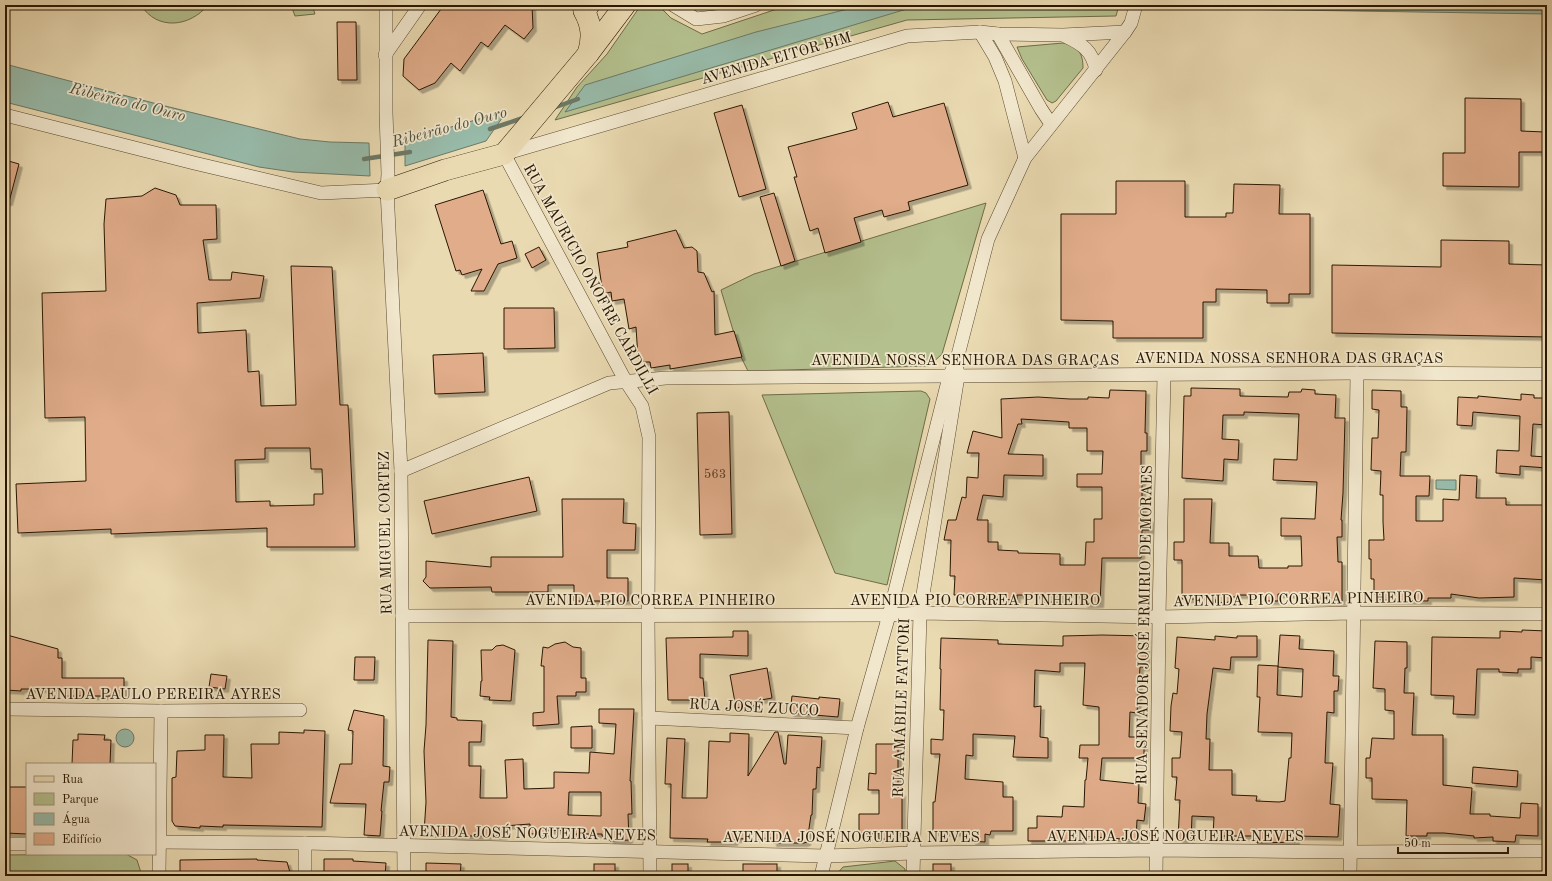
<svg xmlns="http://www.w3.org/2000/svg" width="1552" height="881" font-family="'Old Standard TT',serif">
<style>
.green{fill:#b4c08e;stroke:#6f6c48}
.water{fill:#98bbaa;stroke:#6c7966}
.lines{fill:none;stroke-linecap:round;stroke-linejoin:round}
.stream{stroke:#6c7966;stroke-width:4.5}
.building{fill:#e0ac8a;stroke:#2a1701;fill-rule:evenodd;filter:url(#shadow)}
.minor-casing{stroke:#5a482d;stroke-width:14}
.primary-casing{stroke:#2a1701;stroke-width:22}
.minor{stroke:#f1e7cd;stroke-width:13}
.primary{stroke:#eadab2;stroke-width:21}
.labels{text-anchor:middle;stroke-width:3.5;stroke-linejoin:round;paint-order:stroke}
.number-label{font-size:13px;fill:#583c23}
.street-label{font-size:15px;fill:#2a1701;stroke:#f1e7cd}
.water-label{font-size:16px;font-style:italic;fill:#50503c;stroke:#f1e7cd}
</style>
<defs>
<filter id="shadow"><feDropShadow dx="3.5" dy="3.5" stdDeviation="0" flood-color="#0004"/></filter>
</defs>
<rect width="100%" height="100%" fill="#eadab2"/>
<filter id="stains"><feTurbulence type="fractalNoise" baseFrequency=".005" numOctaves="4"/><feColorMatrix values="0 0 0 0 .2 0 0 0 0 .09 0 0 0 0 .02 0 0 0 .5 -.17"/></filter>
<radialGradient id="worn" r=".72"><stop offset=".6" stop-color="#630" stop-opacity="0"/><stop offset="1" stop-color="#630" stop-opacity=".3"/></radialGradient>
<!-- green -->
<g class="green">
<path d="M141,5H208C190,27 157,31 141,5Z"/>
<path d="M291,5H312L315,14L295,16Z"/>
<path d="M641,5H658L671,18L702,34L789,5H1119L1116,16L907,20L555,120L577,87L607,54Z"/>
<path d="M1063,43C1078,46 1083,53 1083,68L1056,101L1052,103L1047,100L1022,59L1017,47Z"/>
<path d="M986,203L942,354L929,366L748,371L741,357L721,290L754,274Z"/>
<path d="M921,391L926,393L930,399L887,585L835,573L762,395Z"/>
<path d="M112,854H126L137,860L142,876H5V855Z"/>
<path d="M895,861L905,869V876H835L843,867Z"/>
</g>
<!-- water -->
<g class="water">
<path d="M864,5H1115L1114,8H910L565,112L585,85L756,32Z"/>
<path d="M1162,5H1547V14L1162,8Z"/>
<path d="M5,64L161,105L300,139L330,142L369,143L370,176L293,172L259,167L5,102Z"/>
<path d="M507,111L486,141L405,166V142L416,137Z"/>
<path d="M1436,480H1456V490L1436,489Z"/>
<circle cx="125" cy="738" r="9"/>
</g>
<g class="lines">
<!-- stream -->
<g class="stream">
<path d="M553,108L578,99"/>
<path d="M490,129L523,118"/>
<path d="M364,159L410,152"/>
</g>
</g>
<!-- building -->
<g class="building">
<path d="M444,5H532L533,28L524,39L505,25L488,47L481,42L460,71L451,63L435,83L419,90L403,76L404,59Z"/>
<path d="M337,22H356L357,80H338Z"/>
<path d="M1465,98L1521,99V131L1545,132V152H1519V187L1443,186V153H1465Z"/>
<path d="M888,102L893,117L944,103L968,185L908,202L910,210L884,217L882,210L854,218L861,242L825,253L818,228L810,231L794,177H797L788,147L857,129L852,113Z"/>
<path d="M742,105L766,189L739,197L714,113Z"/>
<path d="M5,160L19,164L9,202H5Z"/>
<path d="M1116,181H1185V217H1226V213H1233L1234,184L1280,185L1279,214H1310V294H1289V303H1267V290L1216,289V302H1203V338H1113V321L1061,320V214H1116Z"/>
<path d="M155,188L176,195L180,205H216L217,239L203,240L209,280H231L232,272L264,276L260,298L197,303L198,333L246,330L248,372L259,371L261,406L296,405L291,266L332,267L340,405H348L355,547H267V528L111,534V529L18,533L16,484L86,481L85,417L45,418L42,293L106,291L104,224L106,199L142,196ZM265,448H310L311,469H322L323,494H314V505L270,506V501L236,502L235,460L265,459Z"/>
<path d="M483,190L501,244L512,241L517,258L498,264L484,291H471L482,269L462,275L460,270L456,271L435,205Z"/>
<path d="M774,193L795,261L781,266L760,197Z"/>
<path d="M676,230L684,248L692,247L697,251L698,272L704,273L712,292L714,291L715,335L734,331L742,357L670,369V365L651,368L650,362H643L642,358H638L636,327L629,329L624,299L612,301L611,292L603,294L597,253L628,247L627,242Z"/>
<path d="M1441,240L1509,241V264L1547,265V337L1332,333V265L1441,267Z"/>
<path d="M539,247L546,260L532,268L525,254Z"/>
<path d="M504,308H554L555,348L504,349Z"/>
<path d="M483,353L485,392L435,394L433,355Z"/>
<path d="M1191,388L1240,389V396L1288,397L1289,392H1301L1302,389L1315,390V394L1336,395L1335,418H1345L1343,493L1341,520H1342V537H1337L1338,562H1342V602L1303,601V595L1278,594V601H1264V595H1236V597H1229L1230,602L1216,603L1215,599H1182V560H1174V542H1184V499H1212L1210,543H1229V556H1258L1259,568H1288V566H1302L1301,536H1281V518L1315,519L1317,482L1273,480L1274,459L1297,460L1299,414L1244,412V415H1223L1222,439L1239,440L1238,460L1224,459L1223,481L1182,478L1184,396H1191Z"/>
<path d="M1110,390L1146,391L1145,433H1147V451H1141V477H1142V498L1143,499V519H1150V530H1142L1141,558H1102L1100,604H1084L1085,595H1060V602H1043V595H1017V600L986,599V596L954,595L955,576H950L951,540H944L948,520H956L962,497L966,498L967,477L978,478L979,453H967L973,431L1002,438L1001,399L1038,397L1070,399H1088V397L1109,398ZM1021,419L1069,422V428H1087V451H1103L1102,474H1077V487H1102V519H1094V542H1086L1085,565H1060V554L1018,553V551L998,550V542H988V520H977L983,495L1003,497L1004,475L1043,476V455L1008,454L1018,424H1022Z"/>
<path d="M1372,390L1401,391V407H1407L1406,452H1401L1400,476H1430L1429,496H1416V521H1443V499L1459,500L1460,475L1477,476L1476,498H1506V505H1547V580L1514,578V597L1479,598L1451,594V598H1428V601L1380,600V594H1374V579H1371V559H1369V540H1384L1383,522V495H1380L1381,471L1371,470L1372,438H1378L1379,410L1372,409Z"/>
<path d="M1521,394L1534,395V398H1547V425L1533,424L1531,456L1547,457V468L1520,466V475L1496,473L1497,450L1519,451L1520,416L1473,412L1472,426L1457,425L1458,397L1478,398V396L1521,400Z"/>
<path d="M729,412L732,534L700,535L697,413Z"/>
<path d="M529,477L537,511L432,534L424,501Z"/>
<path d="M562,499H624L623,523L636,524L635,550H607V578H628V601H574V585H548V592H492L491,587L430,588L423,581L426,577V561L491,567V557H563Z"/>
<path d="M1522,630L1547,631V658L1531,657V669H1518V673L1499,672V669H1477L1475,715L1453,714L1454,696L1431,695L1432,637L1500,638V631L1522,632Z"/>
<path d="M733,631H748V656L700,654V678H703L705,700H668L666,638L733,637Z"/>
<path d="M7,635L58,649V658H62V678H124V696H65V691L45,689H21V691L6,690Z"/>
<path d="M1102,635L1146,636V667H1140L1137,713L1130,712L1129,737H1144V758H1102L1100,780L1139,784L1138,803L1146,804L1144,821L1137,820L1136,840L1082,836V841H1028V828H1037V816L1062,817L1063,806L1084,807L1085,780H1086L1088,758H1079L1080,745H1099V707L1083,705L1085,663H1060V672L1035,670L1034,707L1041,706L1040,737L1048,738V758L1013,757L1015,736L973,734V756L966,755L965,779L1003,782V797H1013V831H991L990,835L985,834V842L972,841V833L933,832V802H935L940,754H931V739L943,740L944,710H940L941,669H940L941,638L998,640V644L1063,646V636Z"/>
<path d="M1280,635L1300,636L1299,649L1334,651L1333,676H1339L1338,691H1334V713L1327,712L1325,763H1333L1330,804L1340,805L1338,837L1296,836V842L1257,843L1258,836H1213L1214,817L1192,816L1191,840L1178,839L1180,800H1175L1177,777H1172V758H1180L1182,732L1170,731L1171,706L1173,693L1177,694L1179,669L1175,668L1177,637L1215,640V636L1237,638V636H1257V657H1231L1230,670L1213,668L1207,714L1206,739H1210L1209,770H1232V795L1257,796L1256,801L1279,802L1285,801L1289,758H1291L1292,733L1258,732L1260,697H1257L1258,665L1278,666L1277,695L1302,697L1303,669L1278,667Z"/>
<path d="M428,640L453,641L451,717L457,718V720L482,721L481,742H469V766H481L480,798H507L505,760L523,759L524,789L554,788V772L589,773L590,752L614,754L616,724L599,723V709H634L630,781H631L632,814H628L629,840L610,841V836H602V834H571V831L546,830V833L530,834V824L504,826V836H459L424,833L426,802L424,751L426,725ZM569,792H601V816L568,815Z"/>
<path d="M1375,641L1407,642V668H1405L1404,693H1414L1412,735H1443V785L1472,788L1470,814H1490V816L1520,818L1521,803L1538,804V836L1516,835L1515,842L1493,841V837L1474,838V836L1444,833H1427V836H1406L1407,800L1372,799V778H1366V758H1370L1372,738L1394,739V711L1385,710V689L1373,688Z"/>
<path d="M565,642L573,647L581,648V678H586V692H576V696H557L559,724L533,726V713L544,712V666H541L543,647L548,648L555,644Z"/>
<path d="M503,645L515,650L511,701L489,700L490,697L480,696L481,681H482L481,650H492L496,646Z"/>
<path d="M355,657H375L374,680H354Z"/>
<path d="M767,668L772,698L756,701L757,705L736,708L730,675Z"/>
<path d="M211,674L227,676L225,689L209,687Z"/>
<path d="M792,696L819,699V697L840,699L838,717L790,713Z"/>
<path d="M354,710L384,716L383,766L390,767L389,782H384L381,811H382L380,836L364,835L366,804L330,803L340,764H352L353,731L348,730Z"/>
<path d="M592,726V748H571V727Z"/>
<path d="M304,730L325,731L322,827L223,825V827L200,826V828L175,826L172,821V778L176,777L177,751L205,750V735H224L223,777L252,778L251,744H279V732L304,733Z"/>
<path d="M775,732H778L784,764H786L788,735L822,737L820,768L817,767L816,789H813L812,815H811L807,842L804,843H773V838L735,839L734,842H707L708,839L670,838L671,784H665L667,738L685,739L682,798H707L709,741L730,742V733L749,734L748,776Z"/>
<path d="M78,734L105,735L104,740H111L110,764H72L73,740H78Z"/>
<path d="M876,744H898V793H902V833H894L893,839H879V833H859V814H879V790H868L869,773L876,774Z"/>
<path d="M1473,767L1518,771L1517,787L1472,783Z"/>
<path d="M7,787H27V834L6,833Z"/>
<path d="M257,859V860L287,862L291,876H180V860Z"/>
<path d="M324,859H353V861L386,863L385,876H324Z"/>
<path d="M426,863L461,864L460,876H426Z"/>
<rect x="594" y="864" width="21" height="12"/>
<rect x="672" y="864" width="16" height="12"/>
<rect x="743" y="864" width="34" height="12"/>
<rect x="933" y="864" width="18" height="12"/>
</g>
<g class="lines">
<defs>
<g id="minor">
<path d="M386,5V112L388,174L387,190L401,471L404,876"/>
<path d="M673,5L696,19L723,16L756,5"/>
<path d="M980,32L995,57L1005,81L1025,158"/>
<path d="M998,34L1041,109L1051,124"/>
<path d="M1065,36C1082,44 1092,50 1096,70"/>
<path d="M385,55L420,5"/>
<path d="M5,115L194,163L321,193L387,190"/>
<path d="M401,471L609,383L666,378L1357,373L1547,374"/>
<path d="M402,616L889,615L920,613L1159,617L1353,613L1547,614"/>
<path d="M5,709L161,711L300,710"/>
<path d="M649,718L857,728"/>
<path d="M155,842L305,843L826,856L914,853L1157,850L1350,852L1547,851"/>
<path d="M305,843V876"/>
<path d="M5,844H27"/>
<path d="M159,876L161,711"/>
<path d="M650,876L648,616L649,437L642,406L625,380L504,154L907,36L980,32L998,34L1063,35L1125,32"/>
<path d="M821,876L857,728L889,615L949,377L957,359L988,239L1025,158L1125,32L1131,23L1136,5"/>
<path d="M913,876L920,613L958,376L957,369"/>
<path d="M1156,876L1159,617L1164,375"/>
<path d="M1350,876L1357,373"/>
</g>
<g id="primary">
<path d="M588,54C593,38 592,25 584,11L589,5"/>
<path d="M387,190L445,170L504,154L588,54L625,5"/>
</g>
</defs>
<!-- minor casing -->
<use href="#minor" class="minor-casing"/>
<!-- primary casing -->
<use href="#primary" class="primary-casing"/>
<!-- minor -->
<use href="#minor" class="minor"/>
<!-- primary -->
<use href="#primary" class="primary"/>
</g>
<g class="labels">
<!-- number labels -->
<g class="number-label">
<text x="715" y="478">563</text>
</g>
<!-- street labels -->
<g class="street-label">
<text transform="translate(776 58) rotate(-16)" y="5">AVENIDA EITOR BIM</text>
<text transform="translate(591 279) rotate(61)" y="5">RUA MAURICIO ONOFRE CARDILLI</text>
<text x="1289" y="363">AVENIDA NOSSA SENHORA DAS GRAÇAS</text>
<text x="965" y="365">AVENIDA NOSSA SENHORA DAS GRAÇAS</text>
<text transform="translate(385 533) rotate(-91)" y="5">RUA MIGUEL CORTEZ</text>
<text transform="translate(1298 599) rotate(-1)" y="5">AVENIDA PIO CORREA PINHEIRO</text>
<text x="650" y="605">AVENIDA PIO CORREA PINHEIRO</text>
<text x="975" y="605">AVENIDA PIO CORREA PINHEIRO</text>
<text transform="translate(1144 625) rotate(-89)" y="5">RUA SENADOR JOSÉ ERMIRIO DE MORAES</text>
<text x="153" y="699">AVENIDA PAULO PEREIRA AYRES</text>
<text transform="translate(754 707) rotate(3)" y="5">RUA JOSÉ ZUCCO</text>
<text transform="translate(901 708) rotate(-88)" y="5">RUA AMÁBILE FATTORI</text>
<text transform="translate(527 833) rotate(1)" y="5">AVENIDA JOSÉ NOGUEIRA NEVES</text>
<text x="1175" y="841">AVENIDA JOSÉ NOGUEIRA NEVES</text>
<text x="851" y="842">AVENIDA JOSÉ NOGUEIRA NEVES</text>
</g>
<!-- water labels -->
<g class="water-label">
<text transform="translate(128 101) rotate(14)" y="6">Ribeirão do Ouro</text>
<text transform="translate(449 126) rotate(-15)" y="6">Ribeirão do Ouro</text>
</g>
</g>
<!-- margin -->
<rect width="1552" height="881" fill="none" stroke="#eadab2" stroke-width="20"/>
<rect x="6" y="6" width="1540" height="869" fill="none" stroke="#2a1701" stroke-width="2"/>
<rect x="10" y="10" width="1532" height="861" fill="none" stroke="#2a1701"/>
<!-- legend -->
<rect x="26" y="763" width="130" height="92" fill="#f1e7cd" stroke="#a1947b"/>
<rect x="34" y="776" width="20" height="6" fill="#eadab2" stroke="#a1947b"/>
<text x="62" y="783" font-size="12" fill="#2a1701">Rua</text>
<rect x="34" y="793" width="20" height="12" fill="#b4c08e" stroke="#a1947b"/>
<text x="62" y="803" font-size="12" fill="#2a1701">Parque</text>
<rect x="34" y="813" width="20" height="12" fill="#98bbaa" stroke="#a1947b"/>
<text x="62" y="823" font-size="12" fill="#2a1701">Água</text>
<rect x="34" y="833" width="20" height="12" fill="#e0ac8a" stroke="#a1947b"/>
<text x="62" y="843" font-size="12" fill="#2a1701">Edifício</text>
<!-- scale -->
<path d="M1398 847v6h110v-6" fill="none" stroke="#2a1701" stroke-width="2"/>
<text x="1404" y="847" font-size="12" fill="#2a1701" stroke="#f1e7cd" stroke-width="3" paint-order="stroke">50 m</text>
<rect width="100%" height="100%" filter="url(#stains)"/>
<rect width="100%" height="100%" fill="url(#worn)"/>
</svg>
